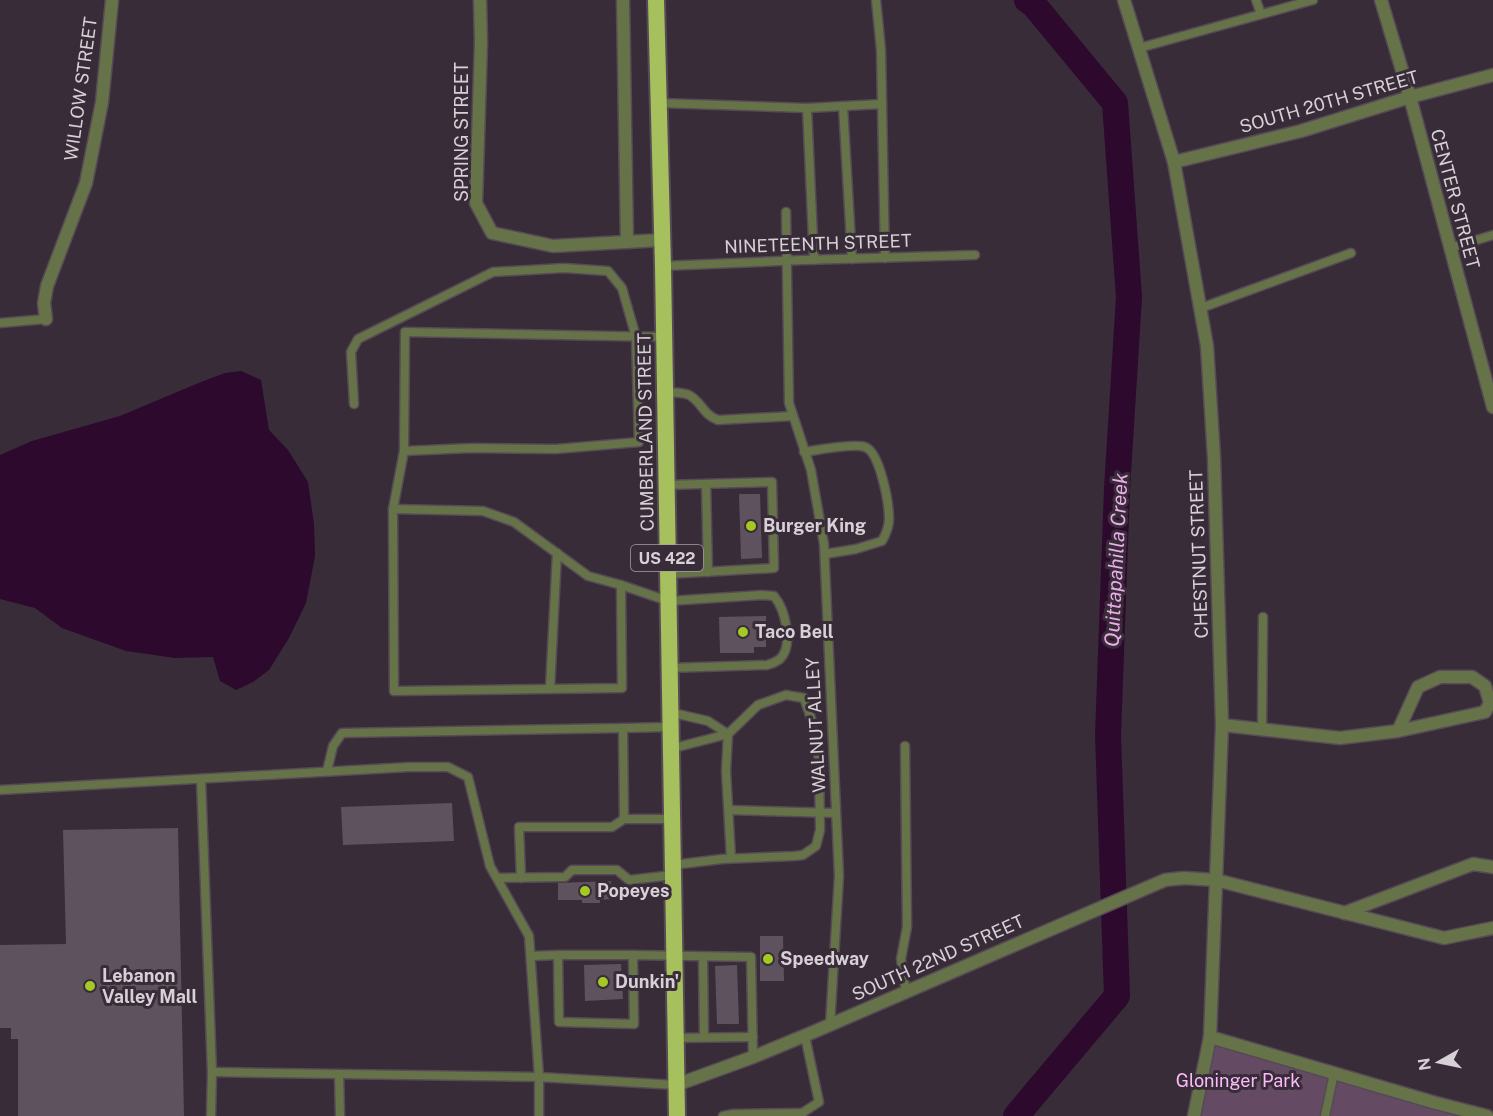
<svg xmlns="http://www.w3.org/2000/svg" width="1493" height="1116" font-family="'Public Sans',sans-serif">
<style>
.green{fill:#644a63}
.water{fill:#2d092d}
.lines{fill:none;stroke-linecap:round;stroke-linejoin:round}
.river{stroke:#2d092d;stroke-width:26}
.building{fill:#5f525f}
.service-casing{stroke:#554a55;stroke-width:11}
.minor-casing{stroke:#554a55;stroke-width:15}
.tertiary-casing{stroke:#554a55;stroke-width:15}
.trunk-casing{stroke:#554a55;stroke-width:20}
.service{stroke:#667349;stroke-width:8}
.minor{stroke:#667349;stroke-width:12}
.tertiary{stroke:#667349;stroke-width:12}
.trunk{stroke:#a6c05e;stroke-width:16}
.poi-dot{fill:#a4c824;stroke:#382c38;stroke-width:2}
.labels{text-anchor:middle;stroke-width:6;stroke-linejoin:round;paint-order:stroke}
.shield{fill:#382c38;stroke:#a89fa7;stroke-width:1.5}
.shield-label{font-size:16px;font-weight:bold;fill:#d8d0d7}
.street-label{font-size:18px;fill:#d8d0d7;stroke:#382c38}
.poi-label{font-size:18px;font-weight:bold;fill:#d8d0d7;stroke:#382c38;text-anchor:start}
.park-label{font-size:18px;fill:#fcbbfa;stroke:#382c38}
.water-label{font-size:20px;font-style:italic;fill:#edadeb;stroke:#382c38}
</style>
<rect width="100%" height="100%" fill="#382c38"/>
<!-- green -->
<path class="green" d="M1210,1037L1493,1114V1116H1197Z"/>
<!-- water -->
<path class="water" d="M241,371L261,380L269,430L288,450L308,482L314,524L315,556L306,603L289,638L269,670L253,682L236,690L220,681L213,657L175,658L126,651L62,628L35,608L0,599V455L32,441L120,416L201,382L225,373Z"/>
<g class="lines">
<!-- river -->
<path class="river" d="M1016,1116L1117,996L1108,735L1117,489L1129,297L1115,103L1034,5L1027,0"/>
</g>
<!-- building -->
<g class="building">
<path d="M739,494H760L762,558L741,559Z"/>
<path d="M766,616V647H754V653H720L719,617Z"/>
<path d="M452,803L454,841L343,845L341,807Z"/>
<path d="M178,828L184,1116H18V1039H11V1028H0V945L66,944L63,830Z"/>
<path d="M611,881L612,899L600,900V903H582V900H558V883Z"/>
<path d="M760,936H783L784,981H760Z"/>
<path d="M621,964L623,999L585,1001L584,965Z"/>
<path d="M737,965L739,1024H717L715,966Z"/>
</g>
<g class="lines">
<defs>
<g id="service">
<path d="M876,0L881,50L882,104"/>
<path d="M1256,0L1261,14"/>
<path d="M1139,48L1313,0"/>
<path d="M660,103L807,108L882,104L885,258"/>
<path d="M843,106L852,259"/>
<path d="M807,108L814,260"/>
<path d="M786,212L789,403L811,470L824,544L839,876L830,1025"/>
<path d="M1450,248L1493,235"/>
<path d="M663,266L803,260L975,255"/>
<path d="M1201,308L1351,253"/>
<path d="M0,323L46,319"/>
<path d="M664,337L405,332L404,451L393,509L394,691L622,688L621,585L668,601L762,595L774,596C785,609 794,645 780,659C776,662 771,664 767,665L668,668"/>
<path d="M664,392C672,393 682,392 689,395C702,402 702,414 718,420L793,416"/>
<path d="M354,404L351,352L358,339L493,272L564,268L608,271L622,288L636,337L639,442L556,449L472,448L404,451"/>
<path d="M804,452C817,450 854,443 865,447C880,452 889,503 889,519C889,528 886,534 882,541L856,549L825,554"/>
<path d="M706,484L708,572"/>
<path d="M666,485L772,482L774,568L668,574"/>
<path d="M393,509L483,511L514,522L588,576L621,585"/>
<path d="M550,689L557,553"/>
<path d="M669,712L708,721L728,734"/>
<path d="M669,727L623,728L624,819H672"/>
<path d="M1262,730L1263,617"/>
<path d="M728,734L726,771L731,858"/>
<path d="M905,746L907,927L901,959L906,992"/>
<path d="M670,749L728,734L758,705L786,695L804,698L811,718L819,759L820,830L816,846L803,855L794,856L722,859L673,865"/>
<path d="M327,771L333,746L342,733L623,728"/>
<path d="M201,779L212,1072L211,1116"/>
<path d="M0,790L409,767H448L468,777L490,866L529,936L539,1077V1116"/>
<path d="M729,810L836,813"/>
<path d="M497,878L565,877L572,870H617L629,880L673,875"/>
<path d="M521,878L519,827H612L624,819"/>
<path d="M558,955H633"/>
<path d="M531,956L558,955L559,1022L634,1024L633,955L751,957L753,1057"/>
<path d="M703,957L704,1037"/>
<path d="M675,1038L753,1037"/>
<path d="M212,1072L539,1077L676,1085"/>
<path d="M339,1074L340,1116"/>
<path d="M723,1116L733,1114L802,1113"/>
<path d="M802,1116V1113L819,1102L805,1036"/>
<path d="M1325,1116L1334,1073"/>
</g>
<g id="minor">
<path d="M480,0L481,42L476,203L492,233L553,246L662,240"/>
<path d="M623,0L627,242"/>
<path d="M1381,0L1410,97L1493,407"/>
<path d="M1174,162L1301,131L1410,97L1493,75"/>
<path d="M46,319L44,303L47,286L86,183L102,102L112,0"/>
<path d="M1222,725L1340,738L1398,731L1485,712L1490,703L1485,686L1472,677H1440L1418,687L1398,731"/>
<path d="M1216,880L1444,938L1493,928"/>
<path d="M1344,913L1473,864L1493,867"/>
<path d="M1210,1037L1436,1103L1487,1116"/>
</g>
<g id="tertiary">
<path d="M1124,0L1174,162L1207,346L1214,458L1222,725L1210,1037L1194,1116"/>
<path d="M676,1085L753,1057L811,1033L1165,880L1184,878L1216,880"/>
</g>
<path id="trunk" d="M656,0L663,266L677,1116"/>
</defs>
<!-- service casing -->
<use href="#service" class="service-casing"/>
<!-- minor casing -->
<use href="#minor" class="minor-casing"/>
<!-- tertiary casing -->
<use href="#tertiary" class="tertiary-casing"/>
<!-- trunk casing -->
<use href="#trunk" class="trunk-casing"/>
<!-- service -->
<use href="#service" class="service"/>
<!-- minor -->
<use href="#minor" class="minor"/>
<!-- tertiary -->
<use href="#tertiary" class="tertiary"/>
<!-- trunk -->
<use href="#trunk" class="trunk"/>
</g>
<!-- markers -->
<g class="poi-dot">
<circle cx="751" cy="526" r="6"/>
<circle cx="743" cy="632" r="6"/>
<circle cx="585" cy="891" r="6"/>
<circle cx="768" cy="959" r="6"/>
<circle cx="603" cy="982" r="6"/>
<circle cx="90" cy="986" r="6"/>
</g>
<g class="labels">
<!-- shield labels -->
<rect class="shield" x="631" y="545" width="72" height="26" rx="4.5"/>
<g class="shield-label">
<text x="667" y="564">US 422</text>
</g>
<!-- street labels -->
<g class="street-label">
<text transform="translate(81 89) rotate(-82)" y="6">WILLOW STREET</text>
<text transform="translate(1329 102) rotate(-16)" y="6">SOUTH 20TH STREET</text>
<text transform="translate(462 132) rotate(-90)" y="6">SPRING STREET</text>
<text transform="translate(1455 199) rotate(75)" y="6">CENTER STREET</text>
<text transform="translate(818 244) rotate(-2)" y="6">NINETEENTH STREET</text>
<text transform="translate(646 432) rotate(-91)" y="6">CUMBERLAND STREET</text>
<text transform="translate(1199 554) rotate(-92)" y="6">CHESTNUT STREET</text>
<text transform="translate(816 725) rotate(-93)" y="6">WALNUT ALLEY</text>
<text transform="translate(938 958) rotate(-24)" y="6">SOUTH 22ND STREET</text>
</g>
<!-- poi labels -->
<g class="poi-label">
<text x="763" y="532">Burger King</text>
<text x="755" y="638">Taco Bell</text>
<text x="597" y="897">Popeyes</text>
<text x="780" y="965">Speedway</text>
<text x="102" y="982">Lebanon<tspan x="102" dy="21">Valley Mall</tspan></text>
<text x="615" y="988">Dunkin'</text>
</g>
<!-- park labels -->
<g class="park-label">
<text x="1238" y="1087">Gloninger Park</text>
</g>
<!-- water labels -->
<g class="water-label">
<text transform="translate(1116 560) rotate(-87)" y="7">Quittapahilla Creek</text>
</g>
</g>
<!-- north arrow -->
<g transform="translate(1439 1062) rotate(261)" stroke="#382c38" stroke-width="4.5" paint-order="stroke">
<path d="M0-4.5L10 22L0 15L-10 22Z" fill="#d8d0d7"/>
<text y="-9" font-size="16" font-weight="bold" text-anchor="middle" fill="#d8d0d7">N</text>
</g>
</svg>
